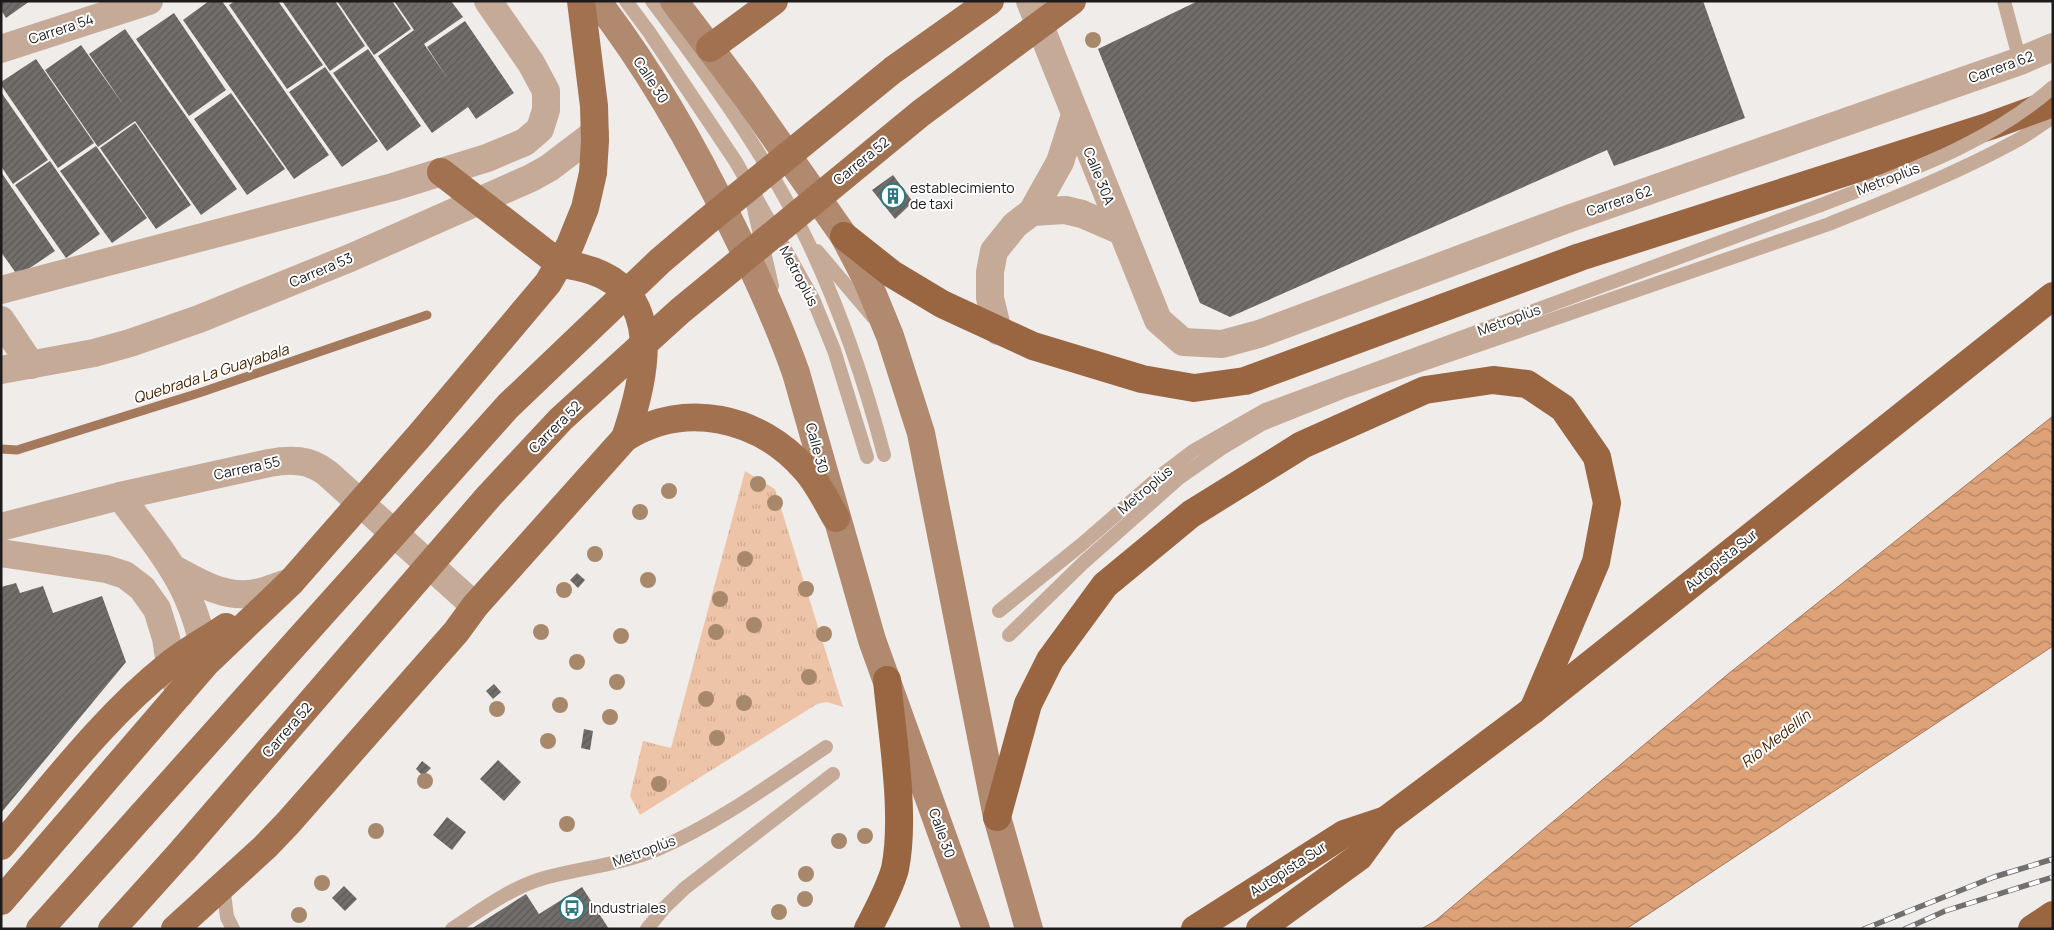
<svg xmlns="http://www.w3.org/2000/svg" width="2054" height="930" font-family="Manrope,sans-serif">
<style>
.grass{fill:url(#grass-tufts)}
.water{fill:url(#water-waves);stroke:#a4795c}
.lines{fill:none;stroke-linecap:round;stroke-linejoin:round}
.stream{stroke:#a4795c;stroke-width:9}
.building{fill:url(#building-hatch)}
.service{stroke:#c5aa98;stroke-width:14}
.minor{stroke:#c5aa98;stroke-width:28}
.tertiary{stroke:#c5aa98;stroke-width:28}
.secondary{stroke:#b0896e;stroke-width:28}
.primary{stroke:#a17150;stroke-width:28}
.trunk{stroke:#9a6642;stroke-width:28}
.rail-casing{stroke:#726f6f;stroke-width:5.5}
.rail{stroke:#fff;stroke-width:4;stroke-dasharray:11;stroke-linecap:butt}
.service-bridge{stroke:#c5aa98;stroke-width:14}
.primary-bridge{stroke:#a17150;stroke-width:28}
.tree{fill:#a8886b}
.labels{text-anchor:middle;stroke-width:4;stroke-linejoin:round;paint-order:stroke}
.street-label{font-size:14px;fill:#1c1a1a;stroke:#fff}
.poi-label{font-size:14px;fill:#1c1a1a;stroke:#fff;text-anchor:start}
.water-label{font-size:15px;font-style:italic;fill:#472101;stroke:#fff}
</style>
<defs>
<pattern id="grass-tufts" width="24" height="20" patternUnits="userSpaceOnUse" patternTransform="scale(1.25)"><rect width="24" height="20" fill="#eec4a8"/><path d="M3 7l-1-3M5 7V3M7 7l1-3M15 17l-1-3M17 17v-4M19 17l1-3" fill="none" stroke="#cca890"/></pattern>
<pattern id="water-waves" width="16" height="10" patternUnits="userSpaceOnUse" patternTransform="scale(1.25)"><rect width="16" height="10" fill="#dea279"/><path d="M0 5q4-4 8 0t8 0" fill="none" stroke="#b38362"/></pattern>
<pattern id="building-hatch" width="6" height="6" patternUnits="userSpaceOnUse" patternTransform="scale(1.25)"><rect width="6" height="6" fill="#716d6b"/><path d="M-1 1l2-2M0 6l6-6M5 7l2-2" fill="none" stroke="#5c5957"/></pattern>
</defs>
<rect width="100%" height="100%" fill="#f0ecea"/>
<!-- grass -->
<path class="grass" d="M745,471L775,489L843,707L827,702L817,704L640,815L630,796L643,741L671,748Z"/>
<!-- water -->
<path class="water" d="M2053,416V646L1626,929H1421L1435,921L1728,674Z"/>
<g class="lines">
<!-- stream -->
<path class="stream" d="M1,449L17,450L199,393L427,315"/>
</g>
<!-- building -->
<g class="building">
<path d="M1,1H30L6,18L1,10Z"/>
<path d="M209,1H222L329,155L294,179L183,20Z"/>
<path d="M235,1H278L323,65L287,89L229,5Z"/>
<path d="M282,1H335L365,46L330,71Z"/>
<path d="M337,1H392L411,29L374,55Z"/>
<path d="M394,1H451L463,17L424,44L448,79L427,47L465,21L514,93L476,119L468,107L432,133L378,56L414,30Z"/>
<path d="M1198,1H1703L1745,118L1614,166L1607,150L1230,317L1200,303L1098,49Z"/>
<path d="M174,13L226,90L189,116L136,39Z"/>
<path d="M125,29L237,189L201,215L135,121L98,147L45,70L81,45L125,107L89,54Z"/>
<path d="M368,49L421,126L387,151L333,73Z"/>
<path d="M36,59L94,143L58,168L1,85V82Z"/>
<path d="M325,67L378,141L342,167L289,92Z"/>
<path d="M1,92L48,160L13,184L1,166Z"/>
<path d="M231,93L285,169L247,195L194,119Z"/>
<path d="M135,123L191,205L156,229L100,148Z"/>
<path d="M96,146L147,218L112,243L60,171Z"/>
<path d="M50,161L100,234L66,258L15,185Z"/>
<path d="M1,172L55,251L18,276L1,252Z"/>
<path d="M893,175L913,202L895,219L872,190Z"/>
<path d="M577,573L585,580L578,588L570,580Z"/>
<path d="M16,583L20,593L43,586L53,613L102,596L126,662L1,813V587Z"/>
<path d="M494,684L501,692L493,699L486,691Z"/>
<path d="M584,729L593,731L590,750L581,748Z"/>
<path d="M498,760L521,782L504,801L480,779Z"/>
<path d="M422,761L431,768L423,776L416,769Z"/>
<path d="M447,817L466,832L452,850L433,835Z"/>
<path d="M344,886L357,899L345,911L332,898Z"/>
<path d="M582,887L609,929H471L526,894L539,914Z"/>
</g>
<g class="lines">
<!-- service -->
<g class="service">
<path d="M626,1L649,32L736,162L813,299L834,350L867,457"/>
<path d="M652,1C708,75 767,157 807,240C840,309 865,382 884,455"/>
<path d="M2004,1L2020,61"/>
<path d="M752,200L772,286"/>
<path d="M817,251L873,317"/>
<path d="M999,611L1081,545L1164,473L1193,451L1265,410L1821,205"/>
<path d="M1009,635L1083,563L1179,478L1222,448L1262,424L1342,392L1829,224C1891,199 1955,174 2014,142C2028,135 2040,125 2053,117"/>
<path d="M223,886L227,917L233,929"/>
<path d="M452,929C481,910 510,888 544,878C582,868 622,864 658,849C718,823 772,783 826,747"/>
<path d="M647,929L664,908L685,888L833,774"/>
</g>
<!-- minor -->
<g class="minor">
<path d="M1,49L149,1"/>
<path d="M1,290L393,187L487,158L525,142L540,129L546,110V91L531,63L488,1"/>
<path d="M1,320L31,365"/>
</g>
<!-- tertiary -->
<g class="tertiary">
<path d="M1030,1L1158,320L1183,342L1222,344L1259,334L1565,220L2020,61L2053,47"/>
<path d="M1032,212L1065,210L1082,214L1121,231"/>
<path d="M998,331L990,298V272L994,251L1015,225L1032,212L1060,162L1075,115"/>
<path d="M1,370L94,353L130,343L199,319L350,258L531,178L549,168L595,133"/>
<path d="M120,496C163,554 196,589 206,663"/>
<path d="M1,527L120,496L269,463C291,459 309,459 327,473L475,606"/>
<path d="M1,553L106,569L125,575L142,588L157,609L166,638L170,664L180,694"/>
<path d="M174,569C196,581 222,597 249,594C263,593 277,586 291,582"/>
</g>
<!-- secondary -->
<g class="secondary">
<path d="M597,1C651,71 694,147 732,226C756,274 778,322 796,373L872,640L976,929"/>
<path d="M674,1L743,92L844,236L867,280L890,336L921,433L997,817L1029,929"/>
</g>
<!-- primary -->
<g class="primary">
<path d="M710,48L774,1"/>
<path d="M441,172L560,264C666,275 651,362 625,438"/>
<path d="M1,846C54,784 105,716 169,665C186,651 207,640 226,627"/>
<path d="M1,901L206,663L291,582L420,435L548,283L570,245L585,208L593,173L595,141L594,106L581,1"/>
<path d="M40,929L142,815"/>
<path d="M112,929L184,849"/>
<path d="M175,929L265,847L288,823L456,632L475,606L625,438C685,400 759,417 805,469C818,483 826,501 836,518"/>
</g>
<!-- trunk -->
<g class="trunk">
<path d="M844,236L892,274L942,304L1033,346L1142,379L1194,388L1245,381L1580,257L1990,126L2053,103"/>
<path d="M997,817L1028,704L1050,660L1105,585L1191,514L1302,445L1425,390L1493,380L1527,384L1563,408L1597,457L1607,503L1596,562L1533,710"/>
<path d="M868,929C877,912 890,887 895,869C906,815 892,735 887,680"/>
<path d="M1195,929L1344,834L1386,820"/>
<path d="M1260,929L1359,857L1386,820L1533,710L2053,296"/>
<path d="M2032,929L2053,915"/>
</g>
<defs>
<g id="rail">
<path d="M1864,929L1994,877L2053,859"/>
<path d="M1905,929L1945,911L2053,877"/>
</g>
</defs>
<!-- rail casing -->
<use href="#rail" class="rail-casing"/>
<!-- rail -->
<use href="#rail" class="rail"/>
<!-- service-bridge -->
<path class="service-bridge" d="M1821,205C1902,173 1986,146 2053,87"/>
<!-- primary-bridge -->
<g class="primary-bridge">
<path d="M142,815L508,406L660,261L706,222L893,70L990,1"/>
<path d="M184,849L489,496L561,419L680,311L921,113L1072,1"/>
</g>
</g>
<!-- trees -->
<g class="tree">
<circle cx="1093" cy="40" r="8"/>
<circle cx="758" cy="484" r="8"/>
<circle cx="669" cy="491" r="8"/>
<circle cx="775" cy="503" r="8"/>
<circle cx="640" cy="512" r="8"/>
<circle cx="595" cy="554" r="8"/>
<circle cx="745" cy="559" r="8"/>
<circle cx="648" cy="580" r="8"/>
<circle cx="806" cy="589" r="8"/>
<circle cx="564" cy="590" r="8"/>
<circle cx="720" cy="599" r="8"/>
<circle cx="754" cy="625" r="8"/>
<circle cx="541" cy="632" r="8"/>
<circle cx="716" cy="632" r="8"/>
<circle cx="824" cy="634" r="8"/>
<circle cx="621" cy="636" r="8"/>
<circle cx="577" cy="662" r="8"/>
<circle cx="809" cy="677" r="8"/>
<circle cx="617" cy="682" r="8"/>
<circle cx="706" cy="699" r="8"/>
<circle cx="744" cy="703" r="8"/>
<circle cx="560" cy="705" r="8"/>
<circle cx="497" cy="709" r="8"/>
<circle cx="610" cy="717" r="8"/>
<circle cx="717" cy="738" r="8"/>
<circle cx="548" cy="741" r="8"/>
<circle cx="425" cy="781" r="8"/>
<circle cx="659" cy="784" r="8"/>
<circle cx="567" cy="824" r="8"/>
<circle cx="376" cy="831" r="8"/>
<circle cx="865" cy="836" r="8"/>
<circle cx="839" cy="841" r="8"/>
<circle cx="806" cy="874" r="8"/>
<circle cx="322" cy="883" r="8"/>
<circle cx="805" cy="899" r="8"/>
<circle cx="779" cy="912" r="8"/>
<circle cx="299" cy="915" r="8"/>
</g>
<!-- icons -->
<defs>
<symbol id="building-ring" viewBox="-11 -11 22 22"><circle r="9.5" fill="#fff" stroke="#2e777f" stroke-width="1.5"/><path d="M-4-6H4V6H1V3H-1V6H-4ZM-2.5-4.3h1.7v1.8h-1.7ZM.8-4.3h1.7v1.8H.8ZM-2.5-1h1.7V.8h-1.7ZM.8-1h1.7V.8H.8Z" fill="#2e777f"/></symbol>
<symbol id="bus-ring" viewBox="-11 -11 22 22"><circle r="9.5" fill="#fff" stroke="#2e777f" stroke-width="1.5"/><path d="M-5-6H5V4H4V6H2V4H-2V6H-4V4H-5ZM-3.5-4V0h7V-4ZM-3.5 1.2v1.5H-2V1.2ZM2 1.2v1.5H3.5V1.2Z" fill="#2e777f"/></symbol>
</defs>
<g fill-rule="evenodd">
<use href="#building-ring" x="879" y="182" width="28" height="28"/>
<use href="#bus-ring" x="558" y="894" width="28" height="28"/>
</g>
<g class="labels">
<!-- street labels -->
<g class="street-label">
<text transform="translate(61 29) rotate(-18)" y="5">Carrera 54</text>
<text transform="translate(2001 67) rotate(-20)" y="5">Carrera 62</text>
<text transform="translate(651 80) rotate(57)" y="5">Calle 30</text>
<text transform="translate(861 161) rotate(-39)" y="5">Carrera 52</text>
<text transform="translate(1099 176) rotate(68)" y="5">Calle 30A</text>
<text transform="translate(1888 179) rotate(-21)" y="5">Metroplús</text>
<text transform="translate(1619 201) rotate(-19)" y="5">Carrera 62</text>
<text transform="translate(321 270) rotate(-23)" y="5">Carrera 53</text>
<text transform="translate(799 276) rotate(62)" y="5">Metroplús</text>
<text transform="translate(1509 320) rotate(-20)" y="5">Metroplús</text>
<text transform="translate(555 427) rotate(-45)" y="5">Carrera 52</text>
<text transform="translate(817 448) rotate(75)" y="5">Calle 30</text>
<text transform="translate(247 468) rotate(-12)" y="5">Carrera 55</text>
<text transform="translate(1145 490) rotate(-40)" y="5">Metroplús</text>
<text transform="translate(1721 560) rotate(-39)" y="5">Autopista Sur</text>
<text transform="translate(287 730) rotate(-49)" y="5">Carrera 52</text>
<text transform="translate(942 833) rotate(70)" y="5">Calle 30</text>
<text transform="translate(644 851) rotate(-20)" y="5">Metroplús</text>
<text transform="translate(1288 869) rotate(-33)" y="5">Autopista Sur</text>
</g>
<!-- poi labels -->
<g class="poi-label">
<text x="910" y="193">establecimiento<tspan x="910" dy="16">de taxi</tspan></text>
<text x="590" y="913">Industriales</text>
</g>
<!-- water labels -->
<g class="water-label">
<text transform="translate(211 374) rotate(-18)" y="5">Quebrada La Guayabala</text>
<text transform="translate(1776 739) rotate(-38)" y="5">Río Medellín</text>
</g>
</g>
<!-- border -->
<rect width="2054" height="930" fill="none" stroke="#1c1a1a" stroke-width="5"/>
</svg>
